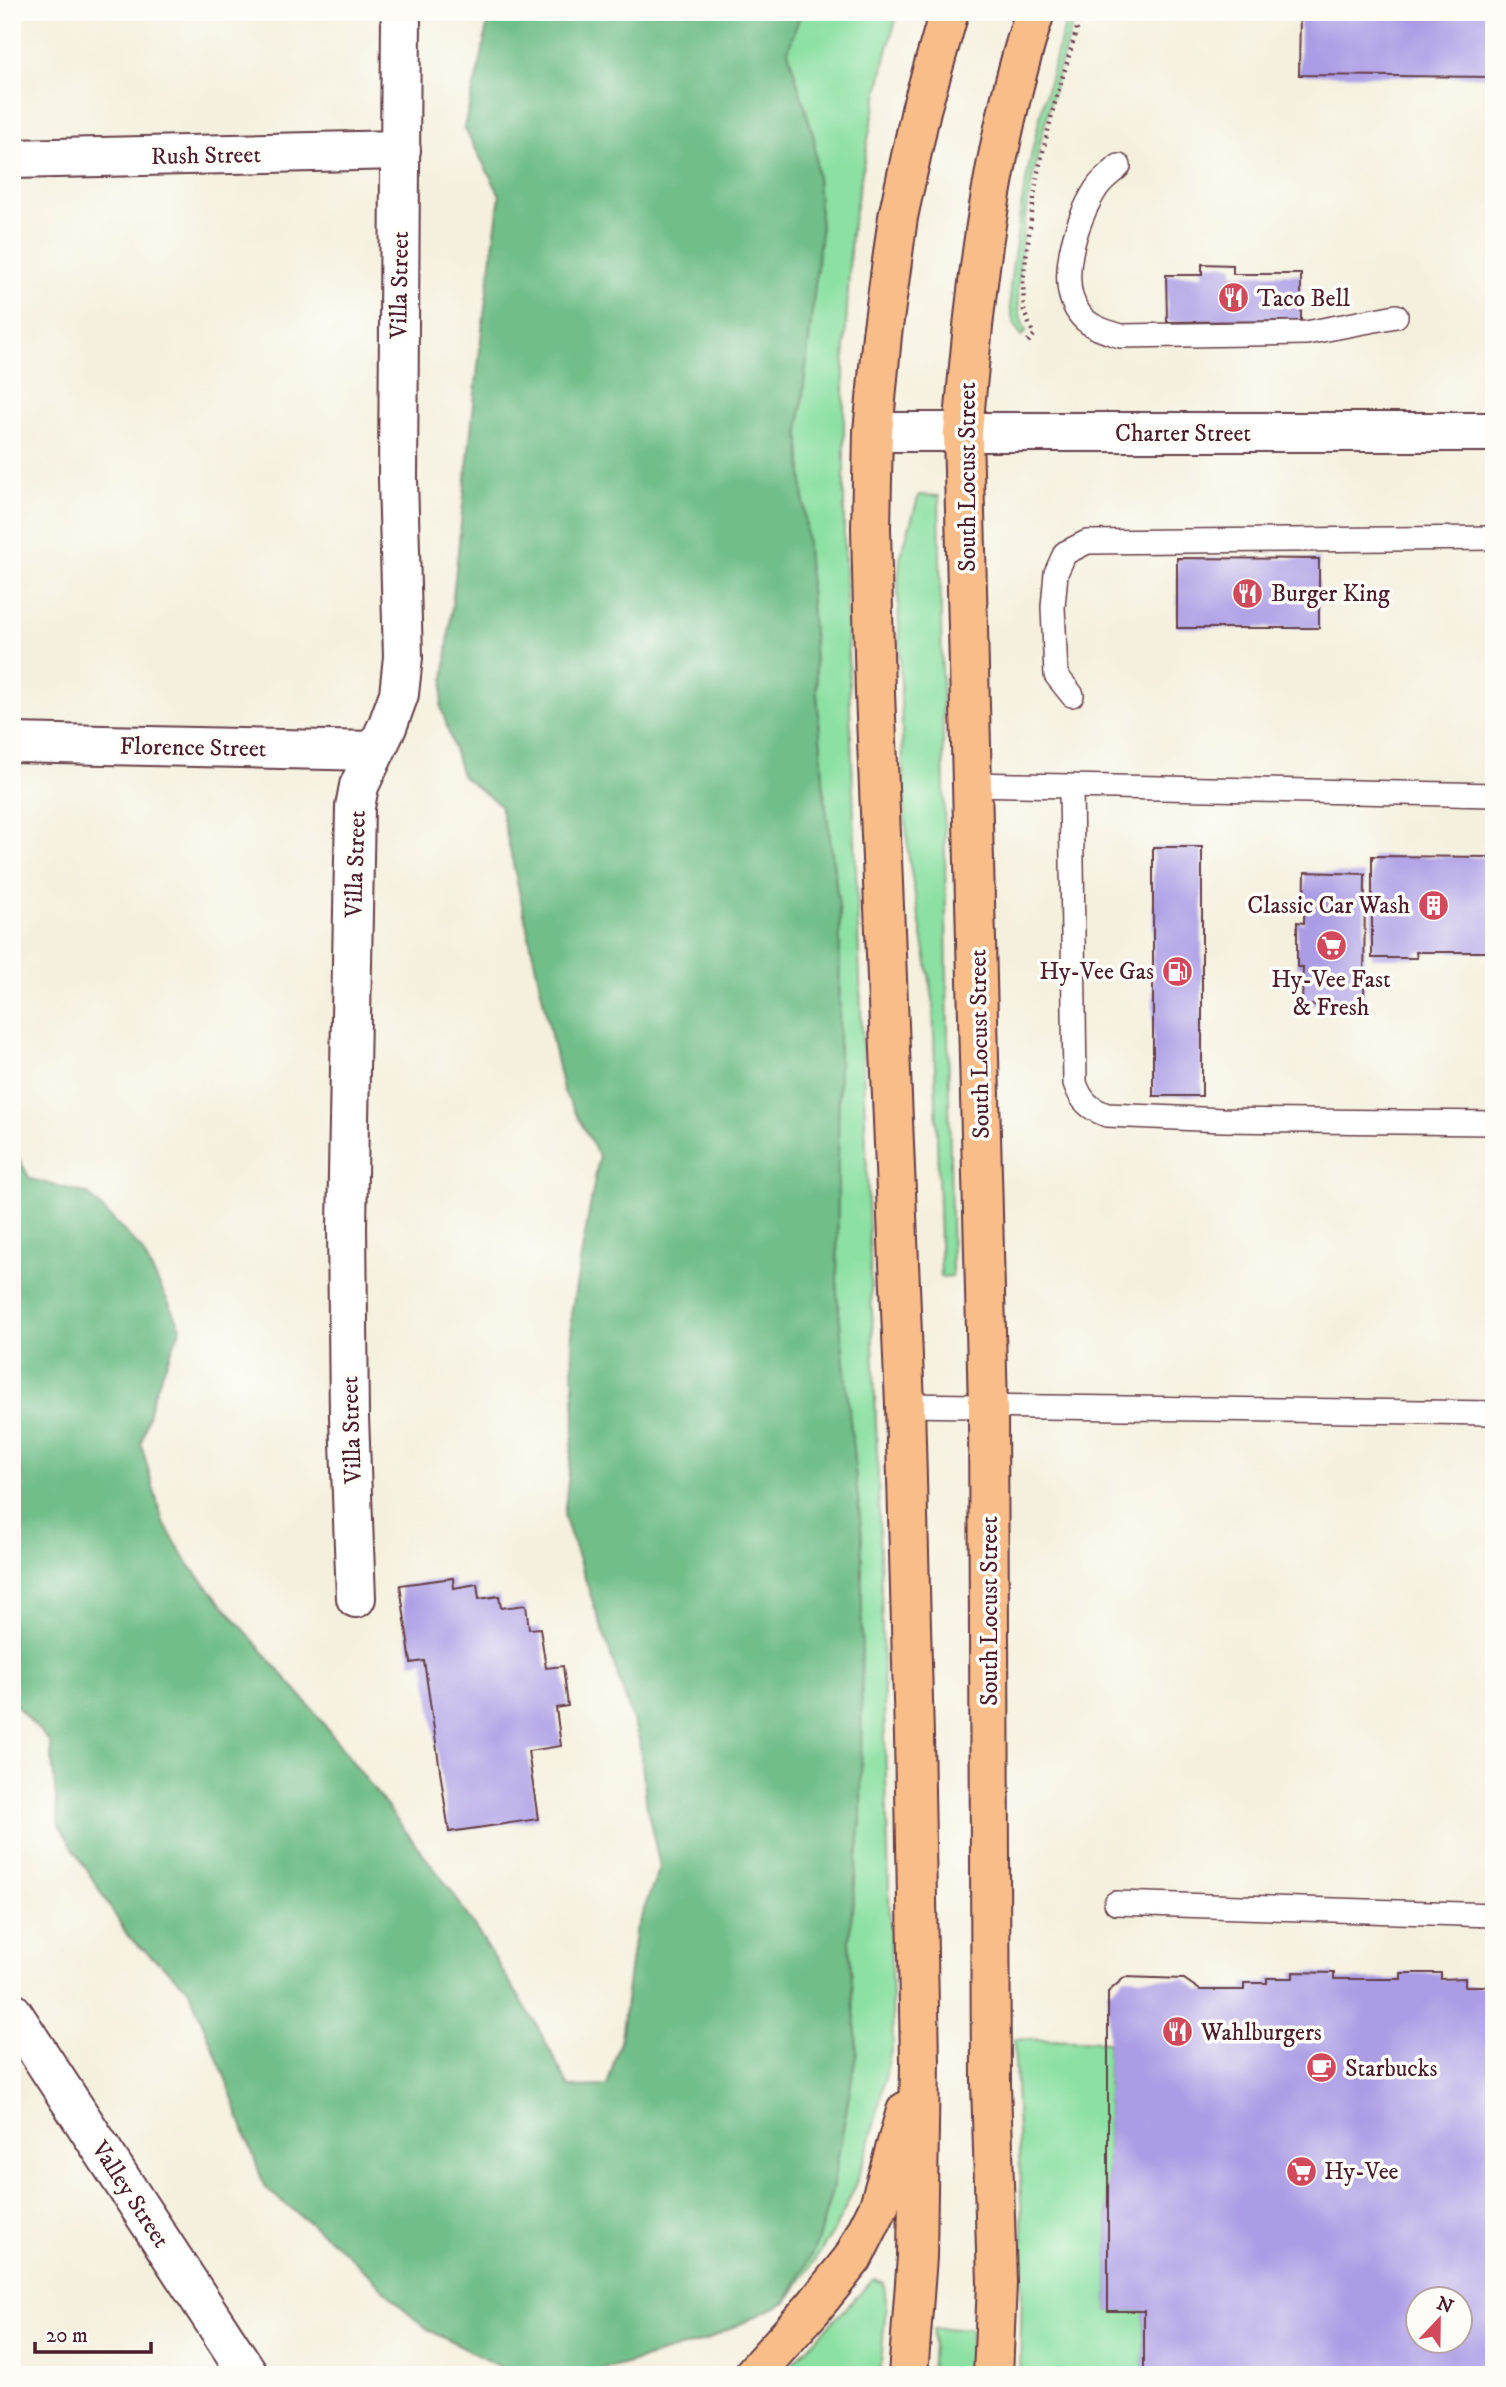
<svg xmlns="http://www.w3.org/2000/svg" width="1506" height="2387" font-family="'IM FELL DW Pica',serif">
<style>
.green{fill:#8be0a2;stroke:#6a8066;stroke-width:2}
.forest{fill:#70be88;stroke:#5d6e5a;stroke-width:2}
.building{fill:#ab9ce5;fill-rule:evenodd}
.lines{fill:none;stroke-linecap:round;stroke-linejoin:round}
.service-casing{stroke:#643e46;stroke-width:26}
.minor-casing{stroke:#643e46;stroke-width:42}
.trunk-casing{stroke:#643e46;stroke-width:42}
.path{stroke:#643e46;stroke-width:4.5;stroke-dasharray:2 5;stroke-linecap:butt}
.service{stroke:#fff;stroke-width:23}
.minor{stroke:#fff;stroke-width:38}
.trunk{stroke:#f8bd89;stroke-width:38}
.labels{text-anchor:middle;stroke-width:7;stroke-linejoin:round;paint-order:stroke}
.street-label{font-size:24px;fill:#4a1f2b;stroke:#fdfcf7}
.poi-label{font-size:24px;fill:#4a1f2b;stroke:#fdfcf7;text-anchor:start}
</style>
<rect width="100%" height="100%" fill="#fdfcf7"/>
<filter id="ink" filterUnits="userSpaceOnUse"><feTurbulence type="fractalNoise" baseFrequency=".0143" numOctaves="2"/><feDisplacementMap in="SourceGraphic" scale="14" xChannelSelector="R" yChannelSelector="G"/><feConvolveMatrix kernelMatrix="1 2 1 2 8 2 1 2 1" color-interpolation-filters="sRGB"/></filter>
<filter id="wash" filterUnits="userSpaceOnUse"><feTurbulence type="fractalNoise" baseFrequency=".00686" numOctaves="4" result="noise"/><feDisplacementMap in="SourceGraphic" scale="28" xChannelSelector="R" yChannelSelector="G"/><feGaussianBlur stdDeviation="1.57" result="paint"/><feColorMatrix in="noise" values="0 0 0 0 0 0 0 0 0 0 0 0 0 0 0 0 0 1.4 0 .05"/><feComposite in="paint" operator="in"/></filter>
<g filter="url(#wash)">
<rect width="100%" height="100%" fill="#f5f0de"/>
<!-- green -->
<g class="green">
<path d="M801,12H898L886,55L869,134L851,233L844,365V541L878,1478L893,2041C879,2107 866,2176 831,2235C817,2258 801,2280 786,2302L817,2243L832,2190L857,2050L849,1941L861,1819L862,1538L837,1293L840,915L824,793L799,430L821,230L814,138L787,51Z"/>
<path d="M1069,12H1077C1057,68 997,285 1026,331L1021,336C1017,329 1012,321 1011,312C1008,289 1013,265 1016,242C1026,164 1046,88 1069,12Z"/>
<path d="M919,495L939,496L952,1276L941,1277L933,998L909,860L904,802L898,588L900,559Z"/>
<path d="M1014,2039L1108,2042V2311H1144V2375H1020L1023,2245Z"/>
<path d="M874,2279L884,2283L886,2304L880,2375H781Z"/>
<path d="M971,2328L968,2375H931L934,2329Z"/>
</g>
<!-- forest -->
<path class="forest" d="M489,12H801L788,51L814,138L821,230L799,430L824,793L840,915L837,1293L862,1538L861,1819L849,1941L857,2050L832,2190L817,2243L786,2302L707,2340L612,2368L560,2375H515L423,2327L341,2248L265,2188L222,2069L188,1988L128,1936L59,1825L50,1742L12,1701V1146L30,1179L88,1194L141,1249L181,1327L153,1396L141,1444L163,1522L189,1565L312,1709L453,1893L535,2022L569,2087L607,2086L621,2038L635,1933L660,1867L647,1807L639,1739L564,1516L575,1419L571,1314L599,1156L563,1090L500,805L462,776L441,707L482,330L500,195L464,127L482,55Z"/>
<g id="blocks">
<!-- building -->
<g class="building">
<path d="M1300,12H1494V77L1299,75Z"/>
<path d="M1202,264L1233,265V274H1301V321L1167,322L1166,275H1202Z"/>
<path d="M1177,558L1319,559V628H1177Z"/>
<rect x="1153" y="847" width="49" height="249"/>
<path d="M1372,856L1494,857V952H1416L1417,958H1372Z"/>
<path d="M1305,872L1365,874L1364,1006L1302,1005L1303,967H1297V922L1304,923Z"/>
<path d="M453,1578L454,1588L477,1584L479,1599L499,1596L501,1608L526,1605L529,1629L540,1628L546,1668L563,1666L568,1706L556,1708L561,1746L528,1751L538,1819L449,1832L424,1661L411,1663L400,1585Z"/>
<path d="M1293,1972L1334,1973V1979H1401V1973H1441V1979L1465,1978V1986H1487V1994H1494V2375H1144V2311H1108V1992L1125,1977L1184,1979L1200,1990H1244V1983H1267V1978H1293ZM1418,2300H1460V2342H1418Z"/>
</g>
</g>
</g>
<g filter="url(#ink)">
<use href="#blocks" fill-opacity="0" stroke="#643e46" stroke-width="2"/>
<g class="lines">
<defs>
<g id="service">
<path d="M1119,166C1112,173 1101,180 1096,189C1076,220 1054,286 1082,317C1092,328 1108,332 1121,336L1306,333L1396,316"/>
<path d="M1072,695L1056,675L1053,607L1056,573L1065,553L1087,542L1494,538"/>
<path d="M972,784L1494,795"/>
<path d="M1071,787L1075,1083C1081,1101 1090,1109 1107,1115L1223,1120L1494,1123"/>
<path d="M905,1405L1494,1413"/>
<path d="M1116,1903L1494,1915"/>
</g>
<g id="minor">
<path d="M12,159L401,150"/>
<path d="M873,432H1494"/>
<path d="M12,743L375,751"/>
<path d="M356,1598L349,1417L347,1226L355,807L359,786L387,727L399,694L403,657L398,479L401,12"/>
<path d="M12,2012L249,2375"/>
</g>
<g id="trunk">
<path d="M753,2375L813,2308L853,2258L879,2206L906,2111"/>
<path d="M908,2375L917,2257L920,2062L914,1736L905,1405L875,693L871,529L873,432L882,335L898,217L921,110L949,12"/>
<path d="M993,2375L997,2283L991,2083L988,1408L963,433C975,288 990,152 1035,12"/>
</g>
</defs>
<!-- service casing -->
<use href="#service" class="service-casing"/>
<!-- minor casing -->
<use href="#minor" class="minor-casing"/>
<!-- trunk casing -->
<use href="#trunk" class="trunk-casing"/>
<!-- path -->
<path class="path" d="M1028,342L1034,335L1024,312L1023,281L1029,234L1037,176L1054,106L1082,12"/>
<!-- service -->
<use href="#service" class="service"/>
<!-- minor -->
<use href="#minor" class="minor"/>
<!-- trunk -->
<use href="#trunk" class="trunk"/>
</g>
</g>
<!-- icons -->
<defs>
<symbol id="restaurant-disc" viewBox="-11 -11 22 22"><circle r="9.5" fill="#d1495b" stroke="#fdfcf7"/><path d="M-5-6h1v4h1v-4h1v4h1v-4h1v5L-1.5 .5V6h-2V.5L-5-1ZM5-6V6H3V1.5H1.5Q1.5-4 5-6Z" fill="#fff"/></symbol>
<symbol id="building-disc" viewBox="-11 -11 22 22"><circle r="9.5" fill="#d1495b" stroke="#fdfcf7"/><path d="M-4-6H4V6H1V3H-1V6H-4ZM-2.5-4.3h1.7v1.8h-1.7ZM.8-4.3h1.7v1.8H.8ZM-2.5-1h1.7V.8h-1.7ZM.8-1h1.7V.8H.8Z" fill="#fff"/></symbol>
<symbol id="supermarket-disc" viewBox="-11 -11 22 22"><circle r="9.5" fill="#d1495b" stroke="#fdfcf7"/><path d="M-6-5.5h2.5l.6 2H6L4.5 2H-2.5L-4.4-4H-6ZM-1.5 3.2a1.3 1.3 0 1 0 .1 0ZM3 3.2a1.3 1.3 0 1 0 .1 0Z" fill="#fff"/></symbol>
<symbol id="fuel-disc" viewBox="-11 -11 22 22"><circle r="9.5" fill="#d1495b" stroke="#fdfcf7"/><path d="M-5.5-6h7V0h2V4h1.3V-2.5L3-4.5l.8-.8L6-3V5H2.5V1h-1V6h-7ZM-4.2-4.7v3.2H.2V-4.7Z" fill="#fff"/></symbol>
<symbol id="cafe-disc" viewBox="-11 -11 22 22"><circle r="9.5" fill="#d1495b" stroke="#fdfcf7"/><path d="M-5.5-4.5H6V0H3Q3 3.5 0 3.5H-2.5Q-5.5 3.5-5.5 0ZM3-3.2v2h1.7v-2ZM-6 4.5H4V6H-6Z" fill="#fff"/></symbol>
</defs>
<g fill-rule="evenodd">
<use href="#restaurant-disc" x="1216" y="280" width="35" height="35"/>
<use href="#restaurant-disc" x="1230" y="576" width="35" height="35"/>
<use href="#building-disc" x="1416" y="888" width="35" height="35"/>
<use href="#supermarket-disc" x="1314" y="928" width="35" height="35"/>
<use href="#fuel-disc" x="1160" y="954" width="35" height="35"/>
<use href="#restaurant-disc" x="1160" y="2014" width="35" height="35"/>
<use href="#cafe-disc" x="1304" y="2050" width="35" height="35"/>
<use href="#supermarket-disc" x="1284" y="2154" width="35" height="35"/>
</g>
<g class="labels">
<!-- street labels -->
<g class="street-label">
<text transform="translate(206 155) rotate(-1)" y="8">Rush Street</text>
<text transform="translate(399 285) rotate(-89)" y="8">Villa Street</text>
<text x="1183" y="441">Charter Street</text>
<text transform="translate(967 477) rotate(-90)" y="8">South Locust Street</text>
<text transform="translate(193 747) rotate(1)" y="8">Florence Street</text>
<text transform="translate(355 864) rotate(-88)" y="8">Villa Street</text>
<text transform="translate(979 1044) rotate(-91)" y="8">South Locust Street</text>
<text transform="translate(351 1430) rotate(-92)" y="8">Villa Street</text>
<text transform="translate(989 1611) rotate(-90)" y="8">South Locust Street</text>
<text transform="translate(131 2194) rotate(57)" y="8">Valley Street</text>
</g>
<!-- poi labels -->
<g class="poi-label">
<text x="1257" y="306">Taco Bell</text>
<text x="1271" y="601">Burger King</text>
<text x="1410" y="913" text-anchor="end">Classic Car Wash</text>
<text x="1154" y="979" text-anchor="end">Hy-Vee Gas</text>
<text x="1331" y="987" text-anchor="middle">Hy-Vee Fast<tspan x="1331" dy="28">&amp; Fresh</tspan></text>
<text x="1201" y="2040">Wahlburgers</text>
<text x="1345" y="2076">Starbucks</text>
<text x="1324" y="2179">Hy-Vee</text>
</g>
</g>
<!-- margin -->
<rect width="1506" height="2387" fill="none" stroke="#fdfcf7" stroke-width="42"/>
<!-- north arrow -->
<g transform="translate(1439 2320) rotate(22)"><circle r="33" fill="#fdfcf7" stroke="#b5a4a5" stroke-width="2"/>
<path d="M0-5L12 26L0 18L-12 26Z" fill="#d1495b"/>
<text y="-10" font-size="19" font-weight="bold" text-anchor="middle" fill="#4a1f2b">N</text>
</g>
<!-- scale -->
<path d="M35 2342v10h116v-10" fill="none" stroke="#4a1f2b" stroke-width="3.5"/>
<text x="46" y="2342" font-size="21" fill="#4a1f2b" stroke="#fdfcf7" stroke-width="5" paint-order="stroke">20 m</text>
</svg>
